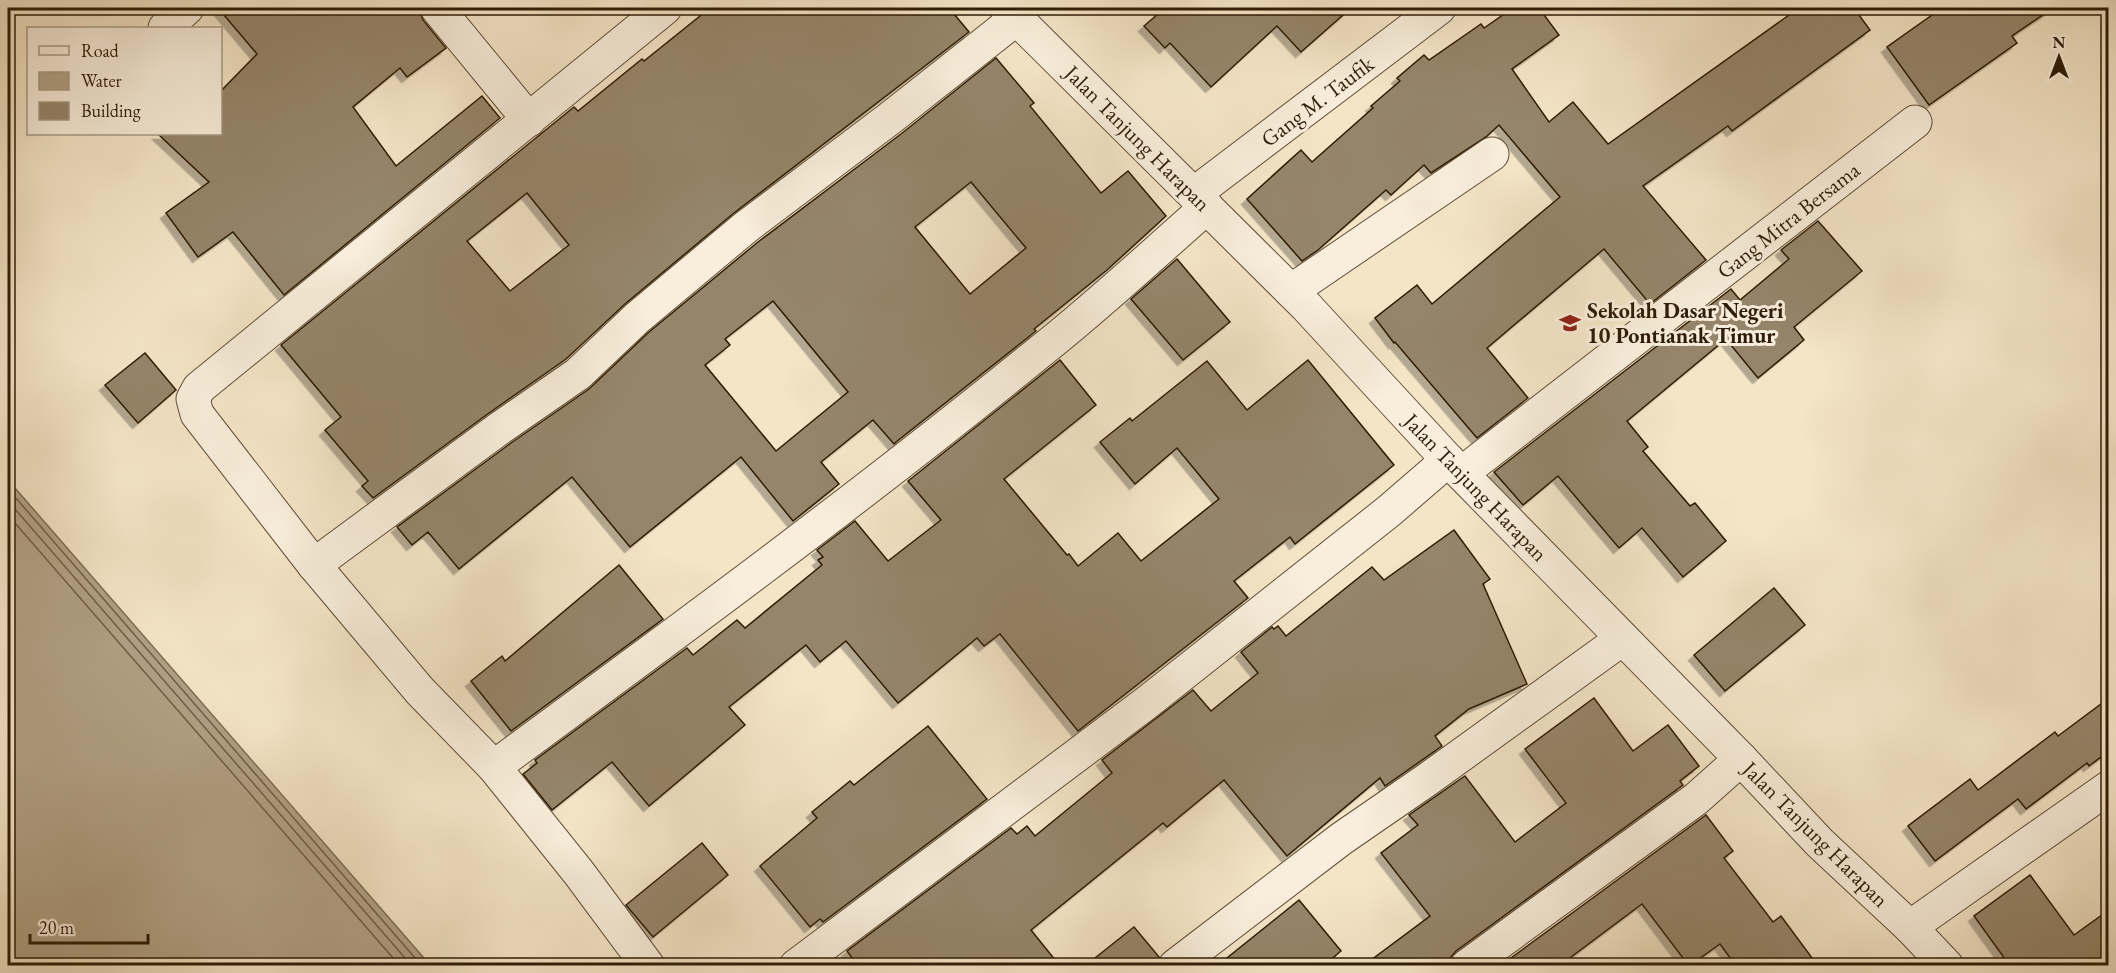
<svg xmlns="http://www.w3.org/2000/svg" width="2116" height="973" font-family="'EB Garamond',serif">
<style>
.water{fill:#b1a185;stroke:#7d6c52;stroke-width:1.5}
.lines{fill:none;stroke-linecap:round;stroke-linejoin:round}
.shore{stroke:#705e46;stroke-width:1.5}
.building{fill:#95856a;stroke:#2e1c06;stroke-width:1.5;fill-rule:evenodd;filter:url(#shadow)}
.street-casing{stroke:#604e36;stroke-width:35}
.street{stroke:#f8eedb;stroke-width:33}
.labels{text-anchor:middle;stroke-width:6;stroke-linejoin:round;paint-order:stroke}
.street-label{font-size:22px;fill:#2e1c06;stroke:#f8eedb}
.poi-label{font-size:22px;font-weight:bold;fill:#2e1c06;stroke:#f8eedb;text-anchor:start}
</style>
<defs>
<filter id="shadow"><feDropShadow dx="-5.5" dy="5.5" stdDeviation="0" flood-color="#0004"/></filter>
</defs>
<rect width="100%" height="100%" fill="#f4e5c7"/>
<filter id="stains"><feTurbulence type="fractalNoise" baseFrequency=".00333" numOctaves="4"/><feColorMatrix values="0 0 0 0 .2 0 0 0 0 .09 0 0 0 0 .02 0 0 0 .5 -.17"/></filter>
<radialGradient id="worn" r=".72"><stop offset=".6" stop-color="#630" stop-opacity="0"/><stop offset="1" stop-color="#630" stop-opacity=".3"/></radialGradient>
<!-- water -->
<path class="water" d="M8,480L430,965H8Z"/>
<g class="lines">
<!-- shore -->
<g class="shore">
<path d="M8,489L422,966"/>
<path d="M8,501L412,966"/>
<path d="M8,515L400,966"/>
</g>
</g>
<!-- building -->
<g class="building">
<path d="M218,8H419L423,20L446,48L407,77L400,68L353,107L396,166L482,96L500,118L284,295L233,232L198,257L166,213L209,182L158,134H220V92L257,54Z"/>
<path d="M710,8H949L969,32L734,213L625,304L566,359L489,413L373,498L362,486L368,481L325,430L341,417L281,345L574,107L578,111L642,59L644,61ZM527,193L569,245L510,291L467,241Z"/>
<path d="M1165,8H1351L1301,52L1277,26L1211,87L1170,43L1165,48L1144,26Z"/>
<path d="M1513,8H1539L1559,35L1512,69L1549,122L1573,102L1608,144L1799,8H1854L1870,30L1732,131L1728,126L1643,186L1706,260L1650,304L1604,249L1487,348L1528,398L1477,438L1395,342L1394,343L1375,318L1417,285L1432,304L1560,197L1499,125L1486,137L1431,173L1424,165L1391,195L1386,190L1318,250L1302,261L1247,199L1301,150L1312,162L1373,108L1371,106L1400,81L1397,78L1424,55L1429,60L1481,24L1484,28Z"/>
<path d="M1942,8H2053L2012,36L2017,43L1929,105L1887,47Z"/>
<path d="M996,58L1034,103L1030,106L1101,193L1128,171L1166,216L1107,270L1034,329L1036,331L896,442L894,444L873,420L821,462L839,484L793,521L741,457L630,547L572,477L459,569L428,532L412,545L397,527L511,443L589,389L649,332L758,242L901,134ZM971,182L1026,248L970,294L915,227ZM773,301L848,392L776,451L705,365L730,345L725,339Z"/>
<path d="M1818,221L1862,271L1794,327L1804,340L1758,378L1726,339L1627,421L1648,447L1643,451L1690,506L1695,503L1726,541L1683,577L1642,528L1619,548L1558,476L1523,505L1494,472L1731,289L1740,300L1789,259L1781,250Z"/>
<path d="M1177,259L1230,322L1183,360L1131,299Z"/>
<path d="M145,353L176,390L138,423L105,385Z"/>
<path d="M1060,360L1096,405L1004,479L1067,555L1069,554L1078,566L1118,533L1141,561L1219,499L1177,448L1135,484L1100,442L1130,418L1132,421L1207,361L1247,410L1308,360L1394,465L1295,544L1290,537L1234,581L1248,598L1078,731L1000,634L984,646L977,638L898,703L846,641L820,662L806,645L729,707L745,725L649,806L612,762L552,810L523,774L537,763L535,760L687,648L693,655L737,620L745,628L822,565L818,560L823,557L817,550L855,521L888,561L941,520L908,481Z"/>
<path d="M1454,530L1490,579L1483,584L1527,684L1469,709L1435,736L1442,746L1385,786L1380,778L1287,856L1224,780L1167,827L1163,823L1031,930L1060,966H858L847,951L1011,828L1017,834L1027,826L1035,836L1112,773L1102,760L1193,690L1211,711L1258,673L1241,652L1272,627L1274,629L1278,626L1286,636L1372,567L1384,580Z"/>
<path d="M619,565L663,619L511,731L471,681L502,656L505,661Z"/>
<path d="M1774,588L1805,625L1725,691L1694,655Z"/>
<path d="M1594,698L1633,751L1668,725L1699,766L1680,781L1683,785L1456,951L1450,958L1449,966H1363L1430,916L1381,853L1418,825L1409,815L1465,776L1515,842L1566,803L1525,749Z"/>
<path d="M2109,698V751L2089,766L2087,763L2026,809L2018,799L1935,861L1908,826L1970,779L1978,790L2055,732L2058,736Z"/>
<path d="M928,726L987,799L823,922L820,919L810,927L760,866L817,818L812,812L850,781L854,785Z"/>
<path d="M1706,815L1733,851L1724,858L1773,922L1781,916L1818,966H1736L1720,944L1689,966L1642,904L1559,966H1500Z"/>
<path d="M702,843L728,875L653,937L626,905Z"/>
<path d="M2030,875L2074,935L2109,910V966H2010L1974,916Z"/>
<path d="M1299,900L1341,951L1323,966H1217Z"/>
<path d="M1134,927L1159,957L1157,966H1085Z"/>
</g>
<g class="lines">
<defs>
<g id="street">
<path d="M437,8L529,120"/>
<path d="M1006,8L1306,306L1448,460L1741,759L1820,843L1910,927L1947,966"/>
<path d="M165,28L187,8"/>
<path d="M1194,194L1439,8"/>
<path d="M1291,291L1492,154"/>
<path d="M1462,473L1915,122"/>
<path d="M314,565L500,428L578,374L637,318L746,227L889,119L1017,18"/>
<path d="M494,767L420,691L314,565L197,414L193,399L199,388L665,8"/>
<path d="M1910,927L2108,788"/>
<path d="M648,966L579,873L494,767C679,631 864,495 1042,350C1099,305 1152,255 1207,207"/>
<path d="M796,966L1145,704L1389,511L1448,460"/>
<path d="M1175,966L1341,839L1428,779L1622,639"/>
<path d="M1467,966L1696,799L1741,759"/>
</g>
</defs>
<!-- street casing -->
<use href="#street" class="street-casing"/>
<!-- street -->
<use href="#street" class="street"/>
</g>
<!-- icons -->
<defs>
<symbol id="school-bare" viewBox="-9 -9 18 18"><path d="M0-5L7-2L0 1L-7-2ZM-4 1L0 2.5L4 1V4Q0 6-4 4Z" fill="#8f2418" stroke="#f8eedb" stroke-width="2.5" paint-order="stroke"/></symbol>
</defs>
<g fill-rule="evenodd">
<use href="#school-bare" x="1555" y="308" width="30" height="30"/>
</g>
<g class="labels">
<!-- street labels -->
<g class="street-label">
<text transform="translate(1317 101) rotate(-37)" y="8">Gang M. Taufik</text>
<text transform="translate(1138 138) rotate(45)" y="8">Jalan Tanjung Harapan</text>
<text transform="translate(1788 220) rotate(-38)" y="8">Gang Mitra Bersama</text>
<text transform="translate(1476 487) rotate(46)" y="8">Jalan Tanjung Harapan</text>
<text transform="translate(1816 834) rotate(45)" y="8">Jalan Tanjung Harapan</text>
</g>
<!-- poi labels -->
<g class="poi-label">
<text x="1587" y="318">Sekolah Dasar Negeri<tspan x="1587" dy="25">10 Pontianak Timur</tspan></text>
</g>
</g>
<!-- margin -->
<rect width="2116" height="973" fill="none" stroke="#f4e5c7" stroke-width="30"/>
<rect x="9" y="9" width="2098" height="955" fill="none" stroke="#2e1c06" stroke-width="3"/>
<rect x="15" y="15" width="2086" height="943" fill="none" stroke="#2e1c06" stroke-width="1.5"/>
<!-- legend -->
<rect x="27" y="27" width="195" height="108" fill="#f8eedb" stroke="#a79a86" stroke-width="1.5"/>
<rect x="39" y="46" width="30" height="9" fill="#f8eedb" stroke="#a79a86" stroke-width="1.5"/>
<text x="81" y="57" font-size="18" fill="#2e1c06">Road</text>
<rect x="39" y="72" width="30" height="18" fill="#b1a185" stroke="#a79a86" stroke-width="1.5"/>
<text x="81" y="87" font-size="18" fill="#2e1c06">Water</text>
<rect x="39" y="102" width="30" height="18" fill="#95856a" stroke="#a79a86" stroke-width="1.5"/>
<text x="81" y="117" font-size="18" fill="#2e1c06">Building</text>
<!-- north arrow -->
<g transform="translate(2059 57)" stroke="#f8eedb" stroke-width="4.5" paint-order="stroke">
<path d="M0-4.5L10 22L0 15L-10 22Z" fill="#2e1c06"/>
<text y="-9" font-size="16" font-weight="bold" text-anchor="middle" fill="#2e1c06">N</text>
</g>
<!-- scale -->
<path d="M30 934v9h118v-9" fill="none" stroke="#2e1c06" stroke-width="3"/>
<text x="39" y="934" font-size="18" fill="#2e1c06" stroke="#f8eedb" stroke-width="4.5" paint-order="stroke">20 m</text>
<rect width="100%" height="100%" filter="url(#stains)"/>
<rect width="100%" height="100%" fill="url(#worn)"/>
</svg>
